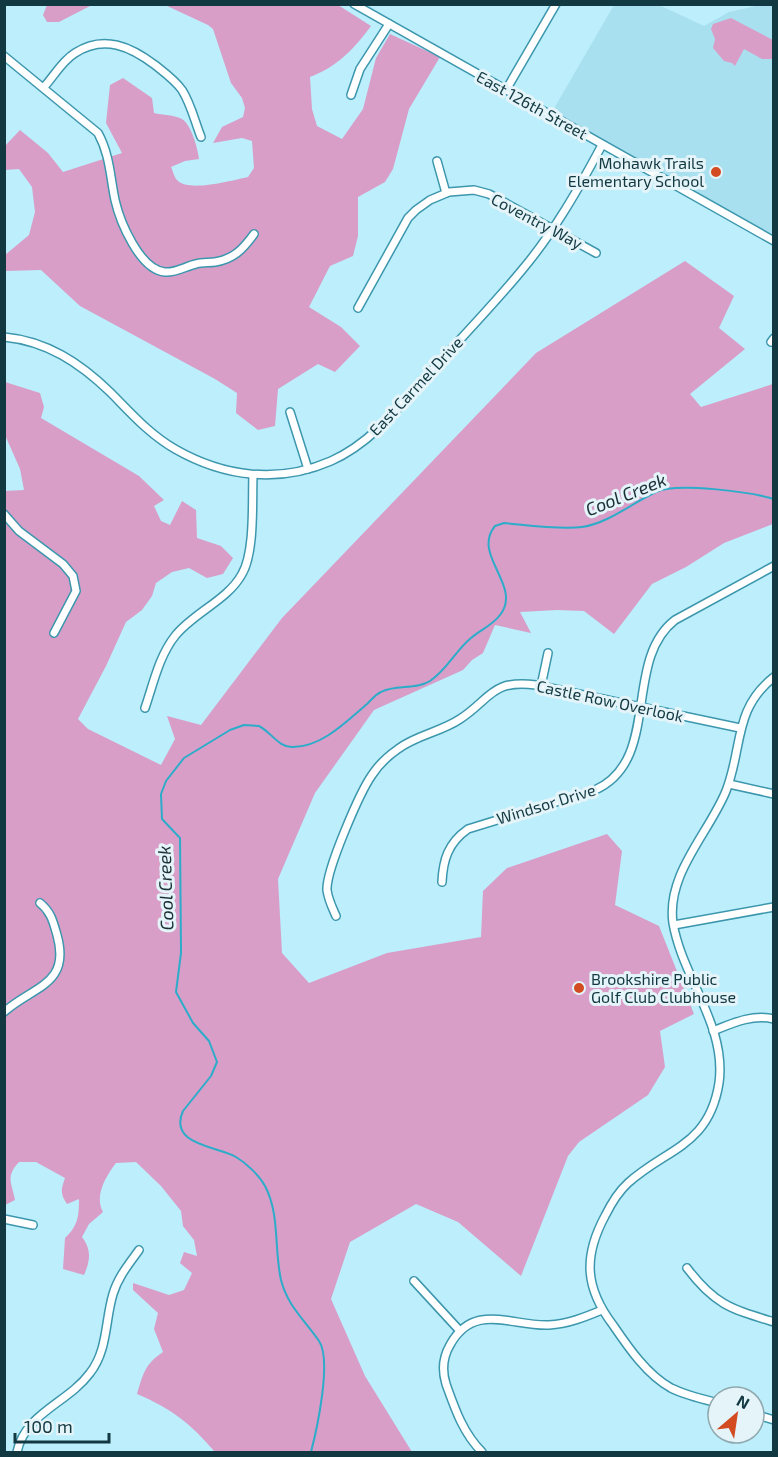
<svg xmlns="http://www.w3.org/2000/svg" width="778" height="1457" font-family="'Exo 2',sans-serif">
<style>
.built{fill:#a9e0f0}
.green{fill:#d89ec8}
.lines{fill:none;stroke-linecap:round;stroke-linejoin:round}
.stream{stroke:#2dacc9;stroke-width:2}
.minor-casing{stroke:#3c97ad;stroke-width:10}
.minor{stroke:#fff;stroke-width:7}
.poi-dot{fill:#d34b20;stroke:#e4f4f9;stroke-width:2}
.labels{text-anchor:middle;stroke-width:6;stroke-linejoin:round;paint-order:stroke}
.street-label{font-size:16px;fill:#123841;stroke:#e4f4f9}
.poi-label{font-size:16px;fill:#123841;stroke:#e4f4f9;text-anchor:end}
.water-label{font-size:18px;font-style:italic;fill:#1b3035;stroke:#e4f4f9}
</style>
<rect width="100%" height="100%" fill="#bceefc"/>
<!-- built -->
<path class="built" d="M614,5H659L704,26L729,12L760,5H773L774,232L771,235L552,112Z"/>
<!-- green -->
<g class="green">
<path d="M47,5V4L92,5L59,22H47L43,15Z"/>
<path d="M165,5H338L371,26C355,48 337,67 310,77L312,109L317,126L342,139L363,109L376,58L390,34L440,57L409,109L393,169L385,182L358,197V236L353,256L330,266L309,307L341,327L360,346L335,372L318,364L278,389L275,426L258,430L236,413L237,393L215,379L80,306L41,270L5,271V255L29,235L35,212L32,187L19,169L5,170L4,147L20,130L48,153L63,172L122,153L106,123L110,85L123,78L152,98L154,113C162,115 175,115 182,119C191,124 198,149 199,159L185,161L171,167C173,171 174,177 177,180C189,193 233,180 248,177L254,168L252,141L242,138L213,143L222,127L243,117L245,108L242,98L231,83L213,29L208,25Z"/>
<path d="M731,18L773,40V59H762L744,49L735,66L732,63L724,61L713,48L715,39L711,29L713,24Z"/>
<path d="M685,261L734,296L719,328L745,349L690,394L701,407L773,384V524L724,543L686,567L652,584L614,634L584,611L557,610L520,612L531,633L495,625L483,653L472,660L463,670L374,710L315,793L278,879L282,953L309,983L387,953L481,937L483,891L507,868L607,834L622,851L615,905L659,926L694,1014L660,1031L665,1067L648,1095L579,1142L568,1156L521,1276L458,1222L416,1204L350,1242L331,1299L365,1376L412,1452H215C190,1423 172,1409 137,1394C143,1374 145,1364 163,1352L154,1329L158,1313L133,1290V1283L169,1295L184,1290L192,1273L180,1263L184,1252L197,1256L194,1240L183,1226L181,1211L161,1186L136,1162L116,1163C106,1176 94,1196 103,1212L89,1224L82,1237C92,1250 90,1261 84,1275L63,1269L65,1238C78,1226 79,1216 79,1199L67,1204C60,1194 61,1189 65,1178L36,1162H19C5,1177 12,1183 15,1200L5,1205L4,491L24,490L20,469L5,435V382L40,393L44,407L41,418L139,476L164,500L154,506L161,521L170,525L182,501L196,510L197,538L221,546L233,558L223,574L207,578L189,568L172,572L156,583L152,596L142,610L126,622L106,666L78,719L88,729L161,765L175,739L167,716L201,725L282,618L536,353Z"/>
</g>
<g class="lines">
<!-- stream -->
<path class="stream" d="M311,1452C317,1429 332,1360 319,1341C305,1320 288,1307 281,1280C274,1249 280,1214 265,1186C259,1175 246,1163 236,1157C217,1146 168,1145 183,1111L211,1076L217,1062L209,1041L193,1023L176,992L181,953L180,838L162,819L161,794L166,781L184,758L230,730L244,725L259,726C271,732 279,748 293,747C322,747 347,721 367,704C371,700 376,694 381,692C395,684 416,690 430,681C447,670 456,650 471,638C480,630 493,625 500,615C523,586 471,555 495,526L504,523C526,525 561,530 582,527C609,523 632,503 656,492C676,482 751,492 774,499"/>
<defs>
<g id="minor">
<path d="M354,4L774,241"/>
<path d="M4,56L98,133C110,155 110,176 115,200C120,222 140,270 165,272C176,273 186,266 196,264C202,262 209,263 215,262C234,259 243,249 254,234"/>
<path d="M44,87C54,76 62,61 75,53C104,34 131,47 155,65C165,73 175,80 182,90C191,104 195,122 201,137"/>
<path d="M506,90L556,4"/>
<path d="M351,95L360,69L389,24"/>
<path d="M437,161L446,193"/>
<path d="M358,308L408,218L416,210L430,200L449,192L474,190L489,194L596,253"/>
<path d="M4,337C47,341 80,363 110,392C131,413 149,434 175,449C224,477 278,484 331,461C374,442 403,402 434,368C463,336 494,304 522,270C554,232 579,188 602,145"/>
<path d="M771,342L774,338"/>
<path d="M290,412L308,469"/>
<path d="M4,514L19,531L63,564L73,576L76,591L54,633"/>
<path d="M541,686L548,653"/>
<path d="M145,708C153,685 159,656 175,636C193,613 228,600 242,574C255,552 252,501 253,475"/>
<path d="M729,784L774,794"/>
<path d="M442,882C443,860 448,843 468,829L595,790C662,760 622,661 675,620L774,566"/>
<path d="M336,916C332,907 328,899 327,890C326,870 360,792 372,775C379,764 388,756 398,749C416,735 441,732 460,719C491,699 491,679 536,685L740,728"/>
<path d="M674,925L774,907"/>
<path d="M4,1012C33,986 71,985 57,935C53,921 51,912 40,903"/>
<path d="M713,1031C733,1023 752,1014 774,1019"/>
<path d="M4,1219L33,1225"/>
<path d="M687,1268C715,1305 731,1309 774,1322"/>
<path d="M414,1281L460,1331"/>
<path d="M718,1403C702,1399 685,1395 671,1388C647,1375 628,1347 613,1325C585,1288 583,1257 605,1216C611,1204 618,1192 628,1183C667,1148 709,1146 719,1083C727,1026 682,977 673,923C666,874 709,833 726,791C743,748 733,709 774,677"/>
<path d="M754,1414L774,1420"/>
<path d="M17,1452C25,1413 68,1403 90,1373C108,1350 105,1320 113,1294C118,1277 129,1264 139,1250"/>
<path d="M482,1452C463,1433 455,1409 446,1384C442,1371 443,1357 450,1345C474,1301 513,1327 549,1325C568,1324 585,1317 602,1310"/>
</g>
</defs>
<!-- minor casing -->
<use href="#minor" class="minor-casing"/>
<!-- minor -->
<use href="#minor" class="minor"/>
</g>
<!-- markers -->
<g class="poi-dot">
<circle cx="716" cy="172" r="6"/>
<circle cx="579" cy="988" r="6"/>
</g>
<g class="labels">
<!-- street labels -->
<g class="street-label">
<text transform="translate(532 105) rotate(29)" y="6">East 126th Street</text>
<text transform="translate(537 221) rotate(28)" y="6">Coventry Way</text>
<text transform="translate(416 386) rotate(-47)" y="6">East Carmel Drive</text>
<text transform="translate(610 701) rotate(12)" y="6">Castle Row Overlook</text>
<text transform="translate(546 804) rotate(-17)" y="6">Windsor Drive</text>
</g>
<!-- poi labels -->
<g class="poi-label">
<text x="704" y="169">Mohawk Trails<tspan x="704" dy="18">Elementary School</tspan></text>
<text x="591" y="985" text-anchor="start">Brookshire Public<tspan x="591" dy="18">Golf Club Clubhouse</tspan></text>
</g>
<!-- water labels -->
<g class="water-label">
<text transform="translate(626 495) rotate(-22)" y="6">Cool Creek</text>
<text transform="translate(166 888) rotate(-92)" y="6">Cool Creek</text>
</g>
</g>
<!-- border -->
<rect width="778" height="1457" fill="none" stroke="#123841" stroke-width="12"/>
<!-- north arrow -->
<g transform="translate(736 1415) rotate(29)"><circle r="28" fill="#e4f4f9" stroke="#90a9af" stroke-width="1.5"/>
<path d="M0-4.5L10 22L0 15L-10 22Z" fill="#d34b20"/>
<text y="-9" font-size="16" font-weight="bold" text-anchor="middle" fill="#123841">N</text>
</g>
<!-- scale -->
<path d="M15 1433v9h94v-9" fill="none" stroke="#123841" stroke-width="3"/>
<text x="24" y="1433" font-size="18" fill="#123841" stroke="#e4f4f9" stroke-width="4.5" paint-order="stroke">100 m</text>
</svg>
